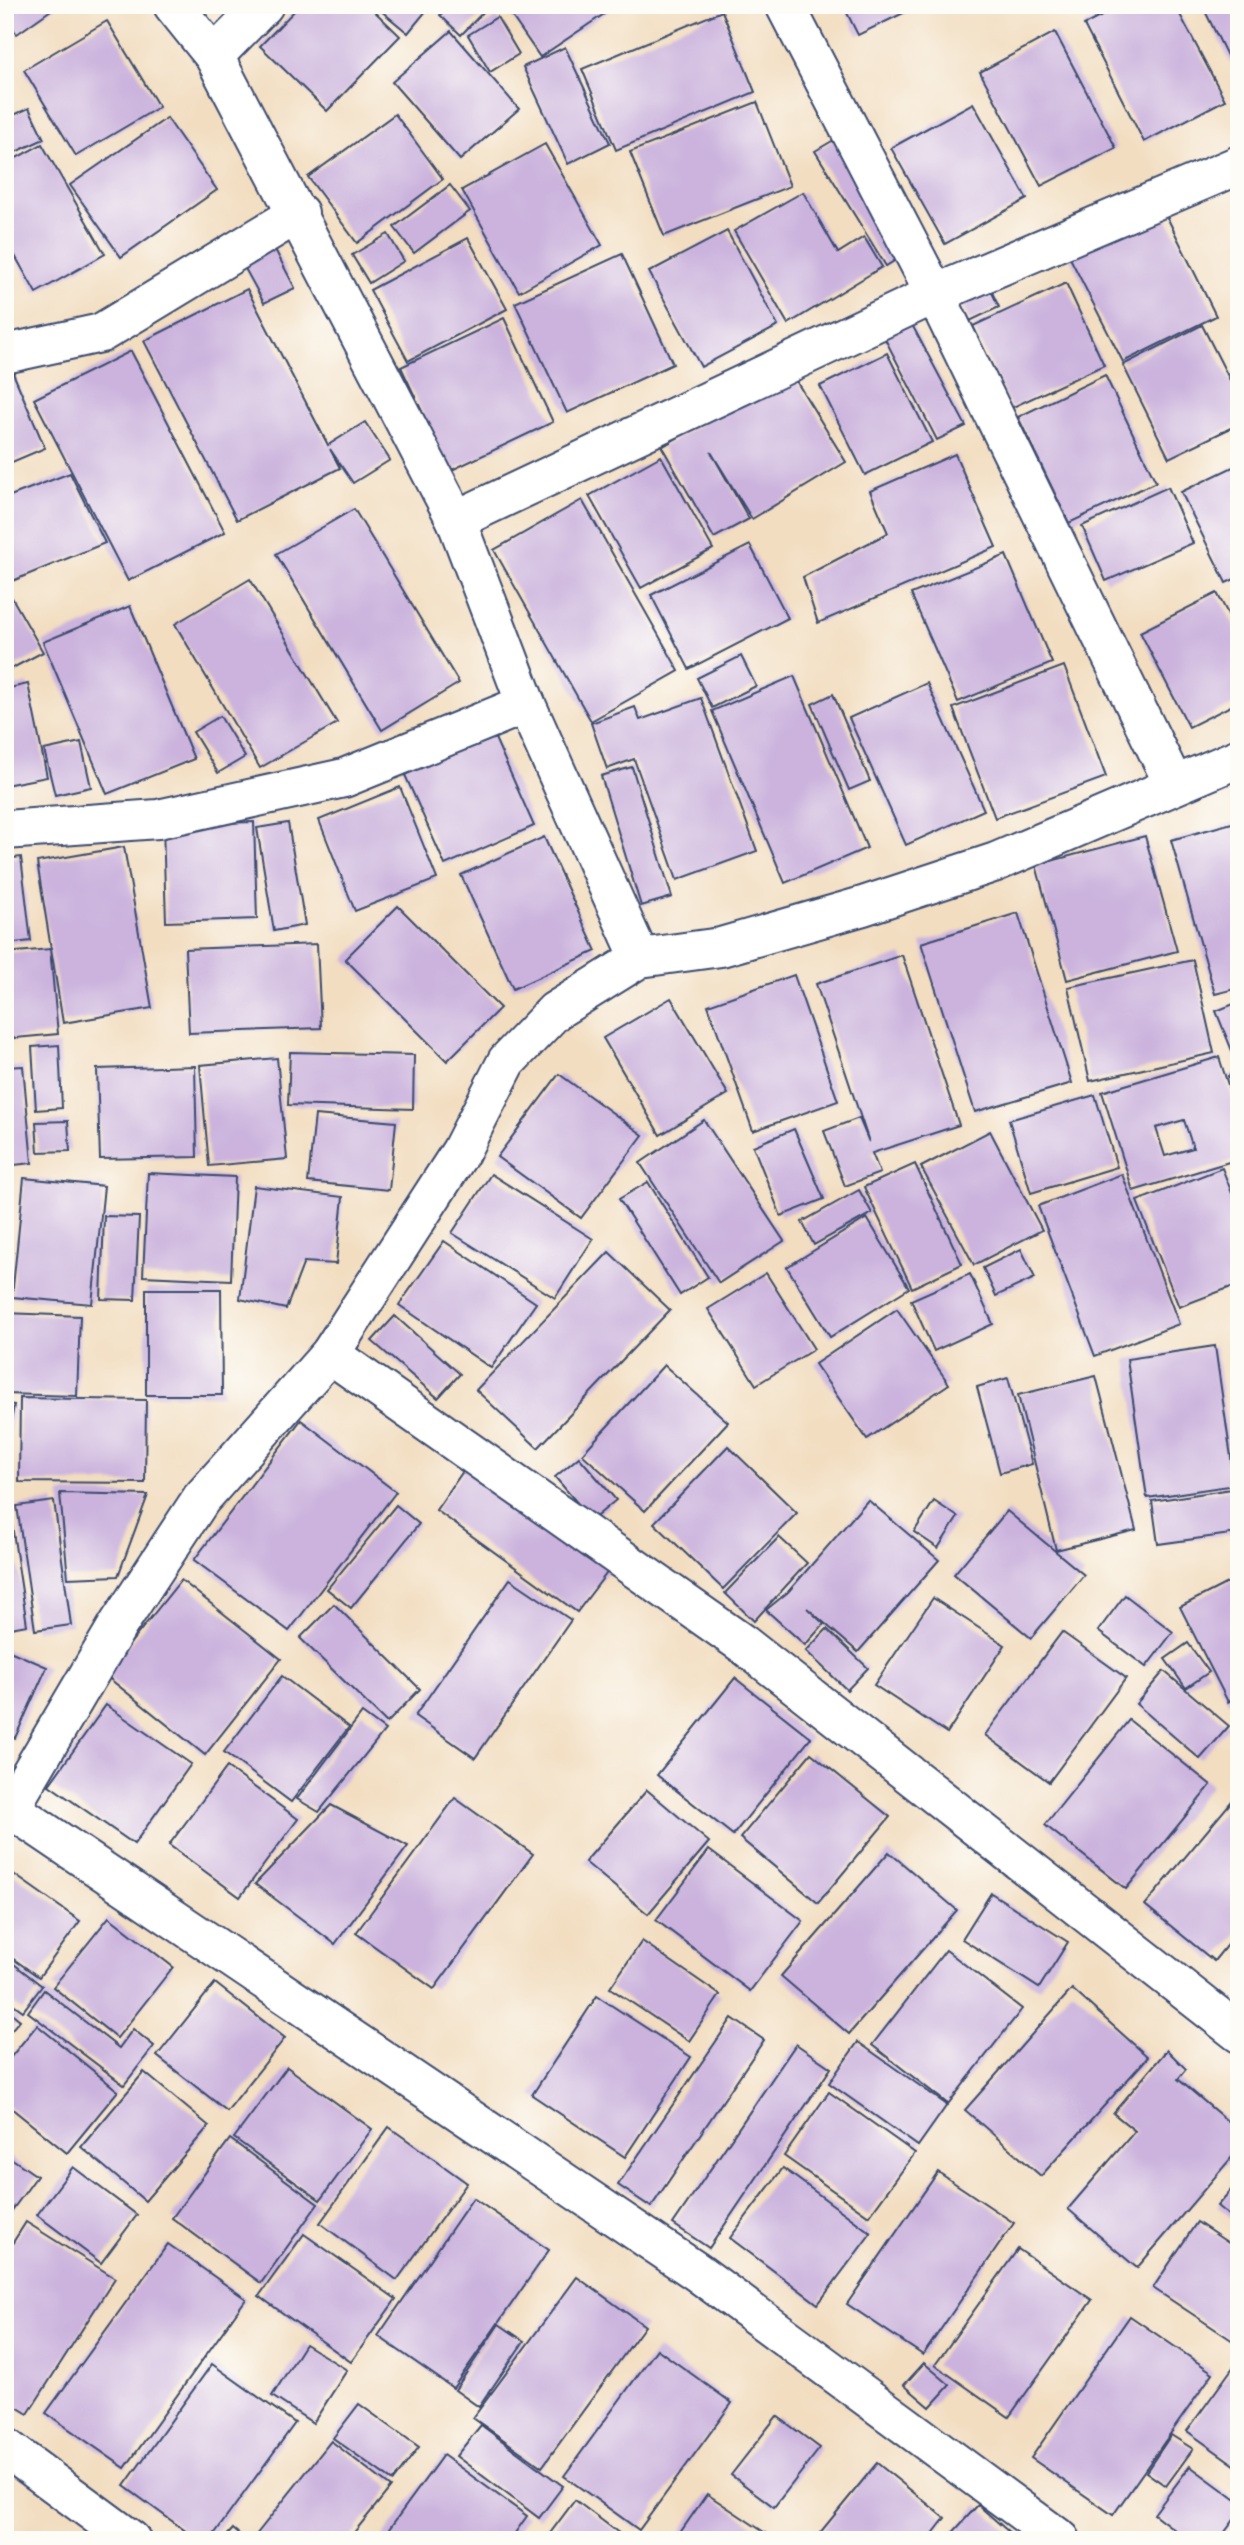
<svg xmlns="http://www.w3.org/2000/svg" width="1244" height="2545" font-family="Caveat,sans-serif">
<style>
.building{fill:#cbb3dd;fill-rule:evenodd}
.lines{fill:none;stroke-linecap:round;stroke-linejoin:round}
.street-casing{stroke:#3b496d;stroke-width:42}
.street{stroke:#fff;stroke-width:38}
</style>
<rect width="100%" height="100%" fill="#fdfcf7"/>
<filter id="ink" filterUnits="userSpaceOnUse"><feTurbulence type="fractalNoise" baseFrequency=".0143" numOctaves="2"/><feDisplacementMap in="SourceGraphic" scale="14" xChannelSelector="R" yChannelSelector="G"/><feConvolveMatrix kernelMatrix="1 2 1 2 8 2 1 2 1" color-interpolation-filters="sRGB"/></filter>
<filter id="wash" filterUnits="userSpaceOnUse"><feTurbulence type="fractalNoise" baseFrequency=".00686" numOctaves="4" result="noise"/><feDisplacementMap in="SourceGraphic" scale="28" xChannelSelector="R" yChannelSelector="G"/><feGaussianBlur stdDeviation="1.57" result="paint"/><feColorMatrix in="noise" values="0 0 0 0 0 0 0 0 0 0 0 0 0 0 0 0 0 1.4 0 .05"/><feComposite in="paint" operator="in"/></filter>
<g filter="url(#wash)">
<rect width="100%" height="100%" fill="#f2ddc0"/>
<g id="blocks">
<!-- building -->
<g class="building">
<path d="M5,5H58L17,34L5,19Z"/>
<path d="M300,5H368L400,36L327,111L260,46Z"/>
<path d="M374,5H431L408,33Z"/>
<path d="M450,5H490L461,35L440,15Z"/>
<path d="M504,5H611L613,8L540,57Z"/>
<path d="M843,5H920L858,35Z"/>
<path d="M1123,5H1175L1225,100L1144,142L1084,25Z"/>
<path d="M1202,5H1239V80Z"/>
<path d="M722,11L755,92L616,150L582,69Z"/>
<path d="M497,17L519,54L490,72L468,35Z"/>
<path d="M107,21L159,107L76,156L24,70Z"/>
<path d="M451,31L519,109L460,160L392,82Z"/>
<path d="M1055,32L1116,148L1041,186L980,72Z"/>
<path d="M565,47L610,143L568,164L523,67Z"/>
<path d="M757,102L790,186L664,236L630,152Z"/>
<path d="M973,103L1027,199L945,244L891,148Z"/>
<path d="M29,108L44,139L9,155L5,148V119Z"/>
<path d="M395,114L443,179L357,243L308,177Z"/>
<path d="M167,118L217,190L121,257L70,185Z"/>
<path d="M839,137L910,251L886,266L815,151Z"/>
<path d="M42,144L105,254L36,293L5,238V164Z"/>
<path d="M545,144L602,245L519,292L462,190Z"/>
<path d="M450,185L470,211L414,253L394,227Z"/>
<path d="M803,192L838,253L864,237L882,267L788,324L734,231Z"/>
<path d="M1161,205L1216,316L1123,362L1067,252Z"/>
<path d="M727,231L778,326L701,367L649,272Z"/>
<path d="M388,234L404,261L369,283L352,255Z"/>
<path d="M268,236L295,288L264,303L236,252Z"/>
<path d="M468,238L507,309L408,361L370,290Z"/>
<path d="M622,254L673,364L567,413L515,303Z"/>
<path d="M986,280L999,307L970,321L956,295Z"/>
<path d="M1066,283L1104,365L1011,408L973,326Z"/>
<path d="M247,289L328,445L365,422L390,460L353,483L330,449L340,468L237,520L144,341Z"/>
<path d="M504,318L553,422L450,471L401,367Z"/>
<path d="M910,321L966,426L937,440L883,335Z"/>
<path d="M1202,325L1239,398V424L1169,458L1123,365Z"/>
<path d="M131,351L225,532L128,581L34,399Z"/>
<path d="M887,353L932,442L865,475L820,386Z"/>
<path d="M790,371L846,462L752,519L711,452L749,519L714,538L662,447Z"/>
<path d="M13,373L45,448L5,465V377Z"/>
<path d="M1105,375L1156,482L1069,523L1018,417Z"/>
<path d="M955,454L996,547L818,623L803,577L888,533L870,491Z"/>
<path d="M661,456L713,549L641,588L589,496Z"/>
<path d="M1239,464V577L1226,583L1181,492Z"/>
<path d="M70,473L105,543L10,582L5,573V498Z"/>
<path d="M1168,487L1193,543L1106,581L1082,526Z"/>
<path d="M582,500L679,671L591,721L494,550Z"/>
<path d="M354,509L459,683L382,730L276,554Z"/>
<path d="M750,545L788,618L689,669L651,595Z"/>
<path d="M1006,555L1052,663L958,702L911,594Z"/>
<path d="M250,579L337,723L260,768L175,624Z"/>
<path d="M7,589L43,652L5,672V590Z"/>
<path d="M1217,593L1239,635V702L1189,727L1140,632Z"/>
<path d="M130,606L194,759L107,794L43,642Z"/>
<path d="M741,656L756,686L712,708L697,678Z"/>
<path d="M1064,666L1106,777L995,818L953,708Z"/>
<path d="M794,676L867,848L785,883L712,711Z"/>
<path d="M927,683L984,810L906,845L849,718Z"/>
<path d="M28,684L47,777L5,785V689Z"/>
<path d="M833,694L870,781L849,790L812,704Z"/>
<path d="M701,698L757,851L677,880L634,759L607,769L591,723L635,707L640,720Z"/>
<path d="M220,716L245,757L218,773L193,732Z"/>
<path d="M490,727L534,826L445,865L401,766Z"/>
<path d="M81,742L91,787L55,795L44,750Z"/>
<path d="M632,767L672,897L641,906L601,776Z"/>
<path d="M400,787L437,879L355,911L319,820Z"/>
<path d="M1239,821V988L1215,994L1171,840Z"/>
<path d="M254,822L257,919L166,922L163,825Z"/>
<path d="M288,823L305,925L274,931L257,828Z"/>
<path d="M1145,836L1177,951L1067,980L1036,865Z"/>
<path d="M544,837L596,951L513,989L461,875Z"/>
<path d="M124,847L152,1008L63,1023L37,862Z"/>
<path d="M21,857L31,941L5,944V859Z"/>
<path d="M398,906L500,1008L447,1061L345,959Z"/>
<path d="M1018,913L1072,1083L975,1112L921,943Z"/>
<path d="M317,944L321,1028L189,1033L185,949Z"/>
<path d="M50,949L58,1034L5,1039V953Z"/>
<path d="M902,955L959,1125L872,1153L880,1173L845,1186L824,1131L859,1118L869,1142L816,984Z"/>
<path d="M1193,960L1214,1053L1090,1081L1068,987Z"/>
<path d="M794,975L838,1101L753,1131L708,1005Z"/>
<path d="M671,998L728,1094L660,1135L603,1038Z"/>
<path d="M1239,1002V1057L1235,1058L1216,1011Z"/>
<path d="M59,1045L62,1108L36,1110L32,1047Z"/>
<path d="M290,1052L414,1055L413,1109L288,1105Z"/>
<path d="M1219,1057L1239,1119V1159L1133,1191L1102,1092ZM1184,1120L1193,1148L1165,1156L1156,1128Z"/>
<path d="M277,1058L287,1159L209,1166L200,1065Z"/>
<path d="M23,1066L32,1163L5,1166V1067Z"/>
<path d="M195,1066L197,1157L100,1159L97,1069Z"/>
<path d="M1239,1071V1100L1228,1076Z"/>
<path d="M559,1074L643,1135L581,1218L497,1157Z"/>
<path d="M1095,1095L1117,1167L1031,1193L1009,1120Z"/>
<path d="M315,1115L396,1122L389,1190L308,1182Z"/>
<path d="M704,1120L784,1241L719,1283L640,1163Z"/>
<path d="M68,1121L70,1151L38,1152L36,1122Z"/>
<path d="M794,1129L824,1199L781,1216L753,1146Z"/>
<path d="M990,1131L1042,1230L974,1265L921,1167Z"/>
<path d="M915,1164L962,1264L912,1288L864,1187Z"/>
<path d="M1222,1168L1239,1211V1284L1179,1307L1137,1201Z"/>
<path d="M148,1173L235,1177L231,1280L143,1276Z"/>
<path d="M491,1174L593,1239L555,1298L452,1233Z"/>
<path d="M1122,1174L1179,1324L1095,1356L1038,1206Z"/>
<path d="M24,1178L104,1186L92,1304L12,1297Z"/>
<path d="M648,1182L708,1277L680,1295L619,1199Z"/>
<path d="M254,1186L343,1197L336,1264L304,1262L286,1309L240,1299Z"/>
<path d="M859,1190L872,1213L814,1245L802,1222Z"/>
<path d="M104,1216L139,1217L135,1300L101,1299Z"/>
<path d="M867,1218L909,1288L830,1337L787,1267Z"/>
<path d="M444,1241L536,1303L491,1368L399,1305Z"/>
<path d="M1021,1249L1035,1278L996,1296L983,1268Z"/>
<path d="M609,1252L670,1310L538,1448L476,1390Z"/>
<path d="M766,1273L814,1349L756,1385L708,1309Z"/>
<path d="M970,1274L993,1324L934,1351L911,1300Z"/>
<path d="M146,1289H221L222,1395H146Z"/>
<path d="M897,1309L949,1384L867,1439L815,1364Z"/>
<path d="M5,1313L80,1316L77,1396L5,1394Z"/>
<path d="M395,1316L460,1374L438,1398L372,1341Z"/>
<path d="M1215,1346L1235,1485L1147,1498L1127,1359Z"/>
<path d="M664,1365L728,1422L645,1511L582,1454Z"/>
<path d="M1096,1376L1136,1530L1056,1550L1018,1395Z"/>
<path d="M1008,1378L1032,1464L1000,1473L977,1387Z"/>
<path d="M20,1398L146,1400L145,1483L19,1482Z"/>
<path d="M5,1404L14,1405L7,1445H5Z"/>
<path d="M301,1420L396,1492L289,1631L194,1560Z"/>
<path d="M728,1446L797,1513L723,1589L654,1523Z"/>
<path d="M579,1457L616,1500L592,1520L555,1477Z"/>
<path d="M466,1467L609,1570L577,1612L436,1510Z"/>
<path d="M5,1487L14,1488L9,1523L5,1522Z"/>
<path d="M1232,1489L1238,1533L1158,1544L1152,1501Z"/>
<path d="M60,1493L148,1495L118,1576L68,1578Z"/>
<path d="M868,1500L939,1560L858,1652L807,1608L824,1624L805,1645L766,1610L788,1592Z"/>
<path d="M54,1501L71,1625L35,1630L17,1506Z"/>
<path d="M934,1501L958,1517L938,1548L914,1532Z"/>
<path d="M396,1505L419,1524L351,1608L327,1589Z"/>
<path d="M1007,1511L1084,1575L1031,1638L954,1574Z"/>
<path d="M12,1525L27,1625L5,1629V1526Z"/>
<path d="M779,1537L807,1563L754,1621L725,1593Z"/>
<path d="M1239,1577V1696L1228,1702L1180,1607Z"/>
<path d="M510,1579L571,1620L475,1758L415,1716Z"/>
<path d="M181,1580L281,1659L205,1755L105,1675Z"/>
<path d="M1125,1595L1173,1632L1146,1667L1098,1631Z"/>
<path d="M933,1598L1005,1645L947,1733L874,1685Z"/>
<path d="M334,1604L420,1689L387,1723L300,1638Z"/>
<path d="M827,1629L868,1668L847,1690L806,1651Z"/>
<path d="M1062,1632L1126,1678L1049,1782L985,1735Z"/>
<path d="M1188,1643L1209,1672L1186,1688L1165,1659Z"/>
<path d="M5,1649L47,1667L15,1738L5,1734Z"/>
<path d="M1164,1671L1229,1726L1200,1759L1136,1704Z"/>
<path d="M282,1676L349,1727L291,1802L224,1752Z"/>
<path d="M735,1678L811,1738L733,1835L657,1775Z"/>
<path d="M106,1705L191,1764L134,1844L49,1785Z"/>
<path d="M362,1713L385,1730L319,1812L297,1799Z"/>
<path d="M1129,1720L1211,1785L1126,1889L1045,1825Z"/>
<path d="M811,1753L890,1817L818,1903L740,1838Z"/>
<path d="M227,1767L298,1819L240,1897L169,1845Z"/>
<path d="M647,1790L709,1842L648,1914L585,1862Z"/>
<path d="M1236,1796L1239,1798V1930L1214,1961L1145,1905Z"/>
<path d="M455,1798L533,1854L434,1989L356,1933Z"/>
<path d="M331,1805L408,1846L335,1944L255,1884Z"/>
<path d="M709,1850L803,1921L750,1991L656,1920Z"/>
<path d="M889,1852L957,1910L849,2034L781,1976Z"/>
<path d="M5,1868L80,1921L39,1977L5,1953Z"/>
<path d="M991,1893L1068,1942L1039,1988L962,1939Z"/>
<path d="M109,1917L173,1967L117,2038L53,1987Z"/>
<path d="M642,1941L720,1995L689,2041L610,1988Z"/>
<path d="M946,1950L1022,2009L948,2104L872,2045Z"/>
<path d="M5,1957L42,1986L23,2011L5,1998Z"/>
<path d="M215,1983L285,2038L227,2111L157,2056Z"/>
<path d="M1072,1989L1148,2057L1041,2176L965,2110Z"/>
<path d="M44,1990L119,2048L133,2029L154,2046L124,2085L28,2012Z"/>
<path d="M597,1996L691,2057L625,2157L532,2095Z"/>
<path d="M5,2008L20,2020L5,2037Z"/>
<path d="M732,2018L764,2040L651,2207L618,2185Z"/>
<path d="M37,2025L118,2091L67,2153L5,2103V2064Z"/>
<path d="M858,2042L947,2105L918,2146L829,2083Z"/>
<path d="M796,2044L831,2068L709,2248L673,2224Z"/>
<path d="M1167,2050L1186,2069L1178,2079L1239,2131V2149L1137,2268L1068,2209L1135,2131L1113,2113Z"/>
<path d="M287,2067L372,2129L320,2200L234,2138Z"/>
<path d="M144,2072L209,2126L145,2201L81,2147Z"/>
<path d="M829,2092L915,2153L869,2216L784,2156Z"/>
<path d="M389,2127L467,2183L397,2280L320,2223Z"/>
<path d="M230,2139L318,2204L261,2283L172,2218Z"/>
<path d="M5,2154L37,2176L5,2220Z"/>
<path d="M73,2167L137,2215L101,2263L37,2215Z"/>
<path d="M783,2168L871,2233L818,2304L730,2238Z"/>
<path d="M938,2172L1014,2223L923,2355L847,2304Z"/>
<path d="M1239,2181V2224L1217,2206Z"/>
<path d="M473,2198L549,2250L453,2388L378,2336Z"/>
<path d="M26,2222L115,2278L28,2414L5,2400V2255Z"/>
<path d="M1197,2222L1239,2250V2345L1153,2288Z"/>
<path d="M304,2234L396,2299L351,2362L259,2296Z"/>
<path d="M168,2244L246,2299L125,2468L46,2413Z"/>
<path d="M1018,2249L1092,2300L1009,2417L935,2365Z"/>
<path d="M577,2277L645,2326L542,2467L473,2418Z"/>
<path d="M1130,2316L1213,2373L1113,2515L1031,2458Z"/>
<path d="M499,2324L524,2341L479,2407L455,2390Z"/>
<path d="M305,2344L347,2370L313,2423L272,2396Z"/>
<path d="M657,2349L732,2403L639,2530L564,2476Z"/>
<path d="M1239,2359V2468L1187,2431Z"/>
<path d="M924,2363L950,2385L930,2407L904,2385Z"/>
<path d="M212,2364L295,2423L210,2540H198L124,2486Z"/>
<path d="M359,2404L419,2447L393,2481L333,2438Z"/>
<path d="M777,2416L820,2448L774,2507L731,2475Z"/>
<path d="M481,2425L563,2486L539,2518L456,2456Z"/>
<path d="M1171,2435L1193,2449L1166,2486L1146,2472Z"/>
<path d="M331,2441L391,2487L348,2540H252Z"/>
<path d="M443,2455L527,2516L510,2540H381Z"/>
<path d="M877,2463L945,2518L928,2540H814Z"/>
<path d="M1190,2466L1239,2502V2513L1219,2540H1188L1154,2514Z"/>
<path d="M707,2494L776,2540H675Z"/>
<path d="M575,2500L628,2540H545Z"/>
<path d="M978,2505L1018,2540H946Z"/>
<path d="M233,2529L246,2540H223Z"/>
</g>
</g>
</g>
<g filter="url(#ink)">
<use href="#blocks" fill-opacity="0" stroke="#3b496d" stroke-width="2"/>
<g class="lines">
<defs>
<g id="street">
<path d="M173,5L214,56L456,520L526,704L640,958"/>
<path d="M785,5L935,294L1174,785"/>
<path d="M214,56L264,5"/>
<path d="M5,354L101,333L299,213"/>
<path d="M456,520L935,294L1239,165"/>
<path d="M5,830L158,819L344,778L526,704"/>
<path d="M330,1354L743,1644L1239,2033"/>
<path d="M11,1809L697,2272L1061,2540"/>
<path d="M5,1817L118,1625L201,1499L330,1354L461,1151L507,1061L555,1011L640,958L721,947L863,906L996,862L1239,758"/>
<path d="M5,2447L131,2540"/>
</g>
</defs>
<!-- street casing -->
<use href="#street" class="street-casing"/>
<!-- street -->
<use href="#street" class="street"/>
</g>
</g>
<!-- margin -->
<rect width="1244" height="2545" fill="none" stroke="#fdfcf7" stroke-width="28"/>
</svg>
